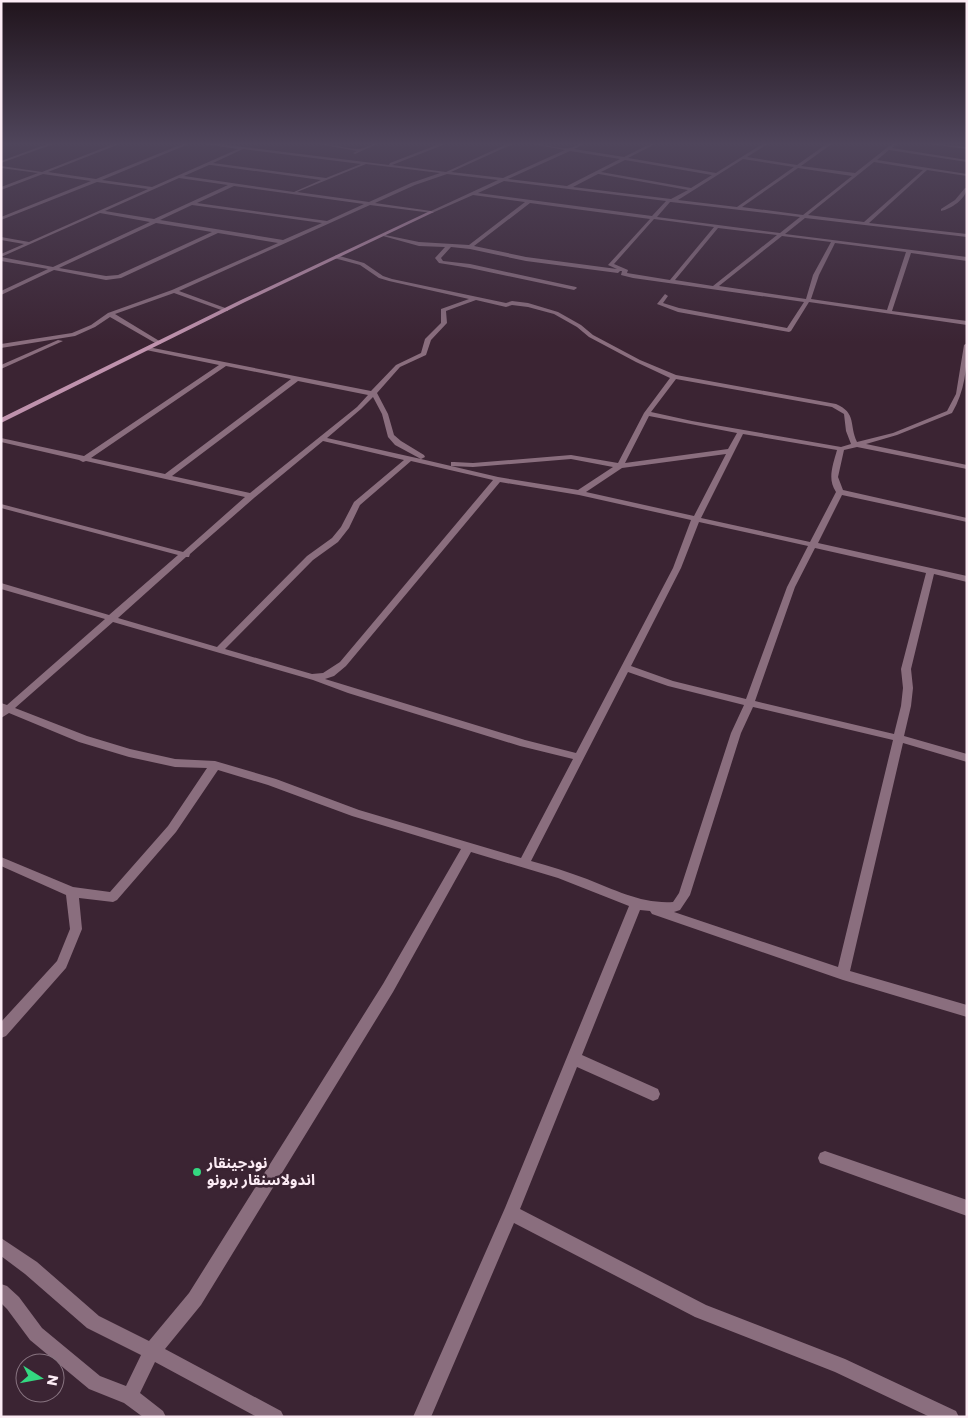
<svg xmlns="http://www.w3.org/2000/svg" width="968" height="1418" font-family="Poppins,'Noto Sans Arabic',sans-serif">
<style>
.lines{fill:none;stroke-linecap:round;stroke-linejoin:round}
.street{fill:#8a6e7e;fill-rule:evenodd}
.secondary{fill:#bf92ad;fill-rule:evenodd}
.poi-dot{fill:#34d881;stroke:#3b2433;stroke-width:2}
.labels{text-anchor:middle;stroke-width:5;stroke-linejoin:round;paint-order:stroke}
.near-poi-label{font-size:15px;font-weight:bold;fill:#fcecf5;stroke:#3b2433;text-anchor:start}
</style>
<rect width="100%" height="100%" fill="#3b2433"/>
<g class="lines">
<!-- street -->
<g class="street">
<path d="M50,143H56L1,163V161Z"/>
<path d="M116,143H122L48,172L96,179L185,143H191L102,180L152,187L238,149L198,143H212L389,165L390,163L442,143H448L392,165L446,172L509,143H515L451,172L503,178L565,150L528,143C539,143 561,150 570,148C576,147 579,143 586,143L574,149L624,157L652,143H657L628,158L716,173L764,143H769L747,157L797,165L828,143H833L801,166L855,173L893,143H898L892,148L967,160V162L889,150L877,160L967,174V176L927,170L869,223L967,234V237L805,218L785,234L967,257V261L911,253L892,311L967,321V325L809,302L791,331L789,332L678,312L657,304L665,294L668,296L663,303L679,308L787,328L804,302L633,278L621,275L622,271H620L618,273L526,261L470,249L451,247L441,258L443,261L470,264L576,287L577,288L574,290L470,268L439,263L435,258L445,247L419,246L383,236L385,235L419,242L469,245L525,202L473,195L432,213L370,205L179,291L228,309V311H224L174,293L115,314L161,342V344H157L110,317L95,327L75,336L1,348V344L72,333L91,325L108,313L172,290L278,243L218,233L121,278L106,280L54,270L1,295V291L48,269L1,261V254L24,244L1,240V237L29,242L148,189L97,182L1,220V217L91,181L43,174L1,190V187L38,173L1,168V166L42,172ZM243,149L361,164L326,178L213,163ZM570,151L620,159L567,186L508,179ZM743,159L794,167L737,207L678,200ZM625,160L712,175L691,188L601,172ZM874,162L923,170L864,222L808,215ZM366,164L440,173L411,183L369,202L297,192ZM209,165H211L321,180L294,192L184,176ZM798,168L852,176L803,215L742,207ZM447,174L498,180L431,211L375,203L415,185ZM598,174H599L688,190L671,199L573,187ZM179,178L228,185L154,219L105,211ZM504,181L666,201L652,216L478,193ZM234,186L364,204L327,221L197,203ZM670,202H671L800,217L780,233L657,217ZM530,203L650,219L608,265L617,269L526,257L474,246ZM192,205L322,223L283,240L160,220ZM100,213L150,222L53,267L1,257ZM654,219L714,227L670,280L627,273L628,270L614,264ZM156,223L212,232L118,275L106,276L59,268ZM718,228L777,235L713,286L675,280ZM782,236L831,242L813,275L806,299L719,286ZM835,243L906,252L887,310L811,299L819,275Z"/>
<path d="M314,143C329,143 345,149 359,149C366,148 372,143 379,143L355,154L353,153L357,151Z"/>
<path d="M927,143L967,147V149L929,144Z"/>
<path d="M965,188H967C966,199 951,209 941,211V209L955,200Z"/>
<path d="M336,255L364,263L383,276L392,279L506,303L512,301L528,303L558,312L581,325L593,335L640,360L676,375L836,404C857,413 849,425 857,442L893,433L947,411L956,394L964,345L967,343C967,368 965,391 952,413L897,435L866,444L967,465V469L857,447L844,450L838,477L843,490L967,518V522L842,495L818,543L967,576V582L934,574L911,669L913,688L911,706L904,736L967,754V762L903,743L850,971L967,1005V1017L843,980L652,914L650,911L640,910L582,1055L658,1089L660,1094L658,1099L653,1101L577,1067L520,1209L706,1305L845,1359L956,1411L959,1417H930L835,1372L695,1317L514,1223L431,1417H413L505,1208L629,906L558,878L471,852L393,992L201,1305L165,1349L281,1411L284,1417H257L155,1362L140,1393L163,1411L166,1417H143L124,1403L89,1389L30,1340L7,1309L1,1303V1284L7,1286L19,1297L42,1328L100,1376L126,1386L141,1355L87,1328L25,1274L1,1256V1238L37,1262L99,1316L149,1341L189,1293L383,984L461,849L352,816L268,785L218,770L176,832L117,900L113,902L79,898L82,929L66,968L6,1036L1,1038V1022L57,961L70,929L66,895L1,866V857L73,887L110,892L168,826L207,768L175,767L129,757L79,742L9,713L1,718V703L7,705L105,619L1,589V583L109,615L178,555L1,508V504L183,552L245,497L86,461L83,462L79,460L1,442V438L84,456L219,365L146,350V348L148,347L371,391L396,365L421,353L425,339L441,323V309L469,299L389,281L379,278L360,265L334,258ZM476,300L506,307L512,305L528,307L554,314L577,327L589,337L636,362L670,378L644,413L618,463L571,455L473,463L454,462H451V466L473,467L571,459L613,467L578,490L498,477L421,459L425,457L424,455L401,441L394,435L388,414L377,393L400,367L426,355L431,340L447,323L446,311ZM226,366L291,379L165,474L91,458ZM676,379L832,407L844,414L846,431L851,444L841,447L692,421L651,412ZM298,381L368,395L357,407L250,493L172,476ZM373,397L382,414L388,437L395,445L421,459L327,438L361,409ZM649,416L737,433L728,449L625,463ZM743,434L837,450C833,465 827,479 836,492L810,542L701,518ZM323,441L404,460L354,502L341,527L332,538L307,556L217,647L118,618L186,557H189L190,554L254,498ZM726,454L694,516L586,492L622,468ZM411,461L493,480L340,662L323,673L312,674L225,649L313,560L338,542L349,528L360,505ZM500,482L579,495L691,520L673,568L576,753L525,740L325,679L334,676L346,666ZM699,522L808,546L787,587L746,699L673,681L631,666L681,568ZM815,548L926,573L901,669L903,688L901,706L894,734L755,701L795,587ZM113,622L313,680L348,693L520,746L573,759L521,858L359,810L276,779L215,761L175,759L130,749L87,736L15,708ZM628,672L668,686L744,705L731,733L679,893L673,902C642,904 615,890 587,879C568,872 550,866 531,861ZM753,707L893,740L838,967L674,912L680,910L690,895L741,733Z"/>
<path d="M58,340L63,341L1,369V365Z"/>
<path d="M825,1151L967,1200V1216L820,1163L818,1158L820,1153Z"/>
</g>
<!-- secondary -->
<path class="secondary" d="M430,211L434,212L245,302L1,423V418L241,300Z"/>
</g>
<!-- sky -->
<linearGradient id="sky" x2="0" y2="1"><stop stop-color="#20141c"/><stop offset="0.42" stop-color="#4f455b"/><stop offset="1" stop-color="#4f455b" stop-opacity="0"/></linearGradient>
<rect width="968" height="342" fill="url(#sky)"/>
<!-- markers -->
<circle class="poi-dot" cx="197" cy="1172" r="5"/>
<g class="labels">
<!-- near-poi labels -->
<g class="near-poi-label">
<text x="207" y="1168">نودجينقار<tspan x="207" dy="17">اندولاسنقار برونو</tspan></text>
</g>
</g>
<!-- border -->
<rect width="968" height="1418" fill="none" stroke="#fcecf5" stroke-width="5"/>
<!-- north arrow -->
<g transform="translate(40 1378) rotate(101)"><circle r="24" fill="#3b2433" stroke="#887481"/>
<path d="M0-4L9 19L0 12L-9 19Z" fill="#34d881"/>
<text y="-8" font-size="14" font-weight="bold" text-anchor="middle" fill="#fcecf5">N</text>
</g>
</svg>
